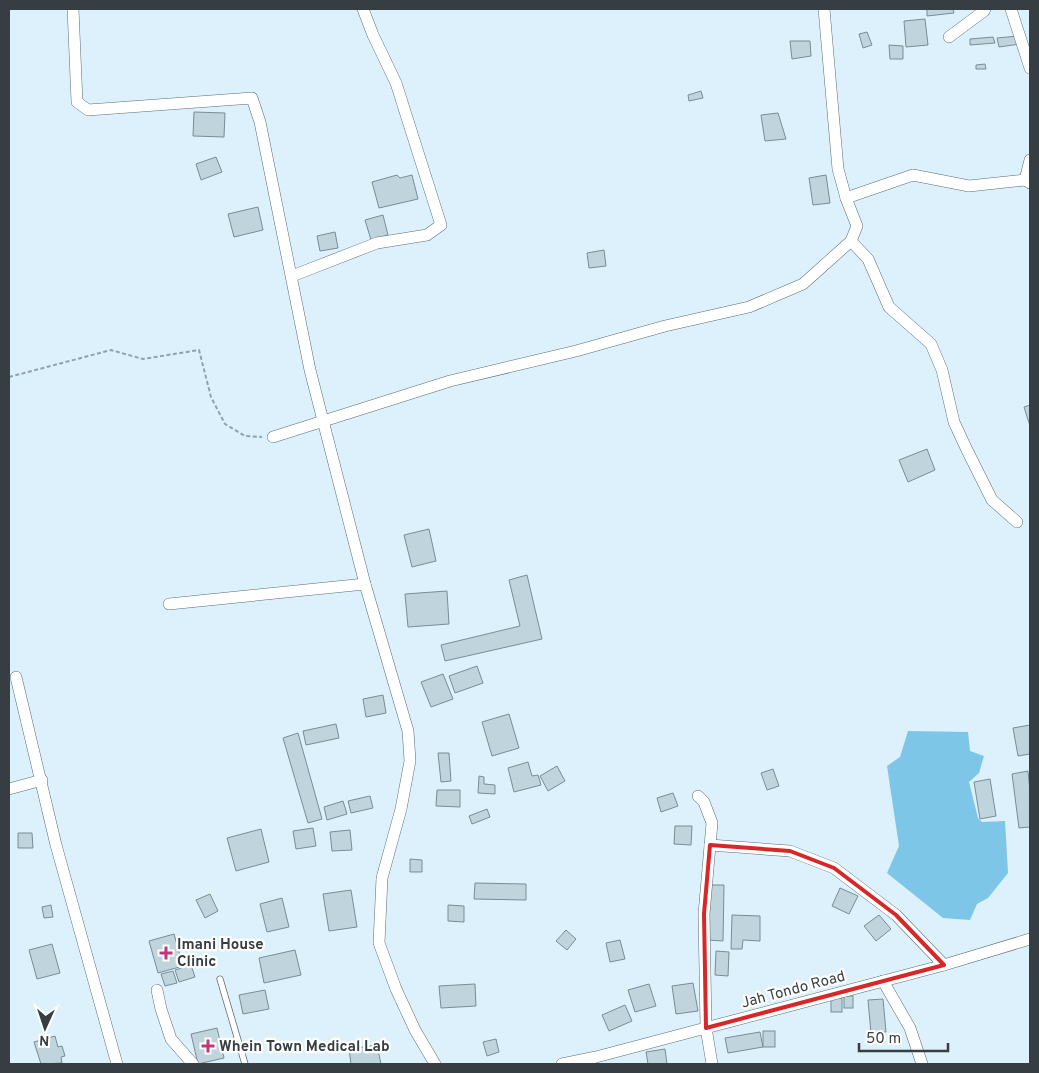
<svg xmlns="http://www.w3.org/2000/svg" width="1039" height="1073" font-family="Overpass,sans-serif">
<style>
.green{fill:#7ec6e8}
.building{fill:#c0d4de;stroke:#7a8c96}
.lines{fill:none;stroke-linecap:round;stroke-linejoin:round}
.lane-casing{stroke:#5b6d77;stroke-width:7}
.street-casing{stroke:#5b6d77;stroke-width:12}
.path{stroke:#92a1aa;stroke-width:2;stroke-dasharray:4 2.5;stroke-linecap:butt}
.lane{stroke:#fff;stroke-width:5.5}
.street{stroke:#fff;stroke-width:11}
.marked{fill:none;stroke:#d62828;stroke-width:4;stroke-linejoin:round}
.poi-dot{fill:#bd387d;stroke:#fff;stroke-width:2}
.labels{text-anchor:middle;stroke-width:4.5;stroke-linejoin:round;paint-order:stroke}
.poi-label{font-size:15px;font-weight:bold;fill:#363e43;stroke:#fff;text-anchor:start}
.street-label{font-size:15px;fill:#363e43;stroke:#fff}
</style>
<rect width="100%" height="100%" fill="#dcf1fc"/>
<!-- green -->
<path class="green" d="M908,731L968,732L970,751L984,756L979,773L969,782L978,818L982,822L1005,821L1008,873L988,898L977,904L970,920L943,918L887,873L899,846L887,766L900,757Z"/>
<!-- building -->
<g class="building">
<path d="M927,9H953L954,13L927,16Z"/>
<path d="M925,19L928,45L906,47L904,21Z"/>
<path d="M867,32L872,45L863,48L859,34Z"/>
<path d="M1018,36L1020,44L999,47L997,38Z"/>
<path d="M993,37L995,43L970,45V39Z"/>
<path d="M790,41H810L811,56L792,59Z"/>
<path d="M889,45L903,46V59H890Z"/>
<path d="M985,64L986,69H976V65Z"/>
<path d="M701,91L703,98L689,101L688,95Z"/>
<path d="M194,112L225,113L224,137L193,136Z"/>
<path d="M778,113L786,139L765,141L761,115Z"/>
<path d="M216,157L222,172L201,180L196,164Z"/>
<path d="M397,175L400,178L412,175L418,199L379,208L372,182Z"/>
<path d="M826,175L830,203L813,205L809,178Z"/>
<path d="M258,207L263,230L234,237L228,214Z"/>
<path d="M383,215L388,235L371,240L365,220Z"/>
<path d="M335,232L338,248L320,251L317,236Z"/>
<path d="M604,250L606,266L589,268L587,253Z"/>
<path d="M1030,405V426L1024,407Z"/>
<path d="M927,449L935,470L908,482L899,460Z"/>
<path d="M429,529L436,561L412,567L404,535Z"/>
<path d="M527,575L542,639L445,661L441,645L520,626L509,580Z"/>
<path d="M447,591L449,624L408,627L405,594Z"/>
<path d="M477,666L483,683L455,693L449,676Z"/>
<path d="M443,674L453,699L431,707L421,682Z"/>
<path d="M383,695L386,713L366,717L363,699Z"/>
<path d="M509,714L519,748L492,756L482,722Z"/>
<path d="M336,724L339,738L306,745L303,731Z"/>
<path d="M1030,725V754L1018,756L1013,728Z"/>
<path d="M298,733L322,819L308,823L283,738Z"/>
<path d="M438,753H449L451,781L441,782Z"/>
<path d="M528,762L532,776L538,775L541,785L514,792L508,768Z"/>
<path d="M557,766L565,781L548,791L540,776Z"/>
<path d="M773,769L779,786L767,790L761,773Z"/>
<path d="M1028,771L1030,791V827L1019,828L1012,774Z"/>
<path d="M479,776L484,777V784L495,785V794L478,793Z"/>
<path d="M990,779L996,816L980,819L974,782Z"/>
<path d="M437,790H460V807L436,806Z"/>
<path d="M673,793L678,806L661,812L657,798Z"/>
<path d="M370,796L373,808L351,813L348,801Z"/>
<path d="M343,801L347,814L327,820L324,807Z"/>
<path d="M487,809L490,817L472,824L469,816Z"/>
<path d="M675,826H692L691,845L674,844Z"/>
<path d="M313,828L316,846L296,849L293,831Z"/>
<path d="M261,829L269,862L236,871L227,838Z"/>
<path d="M350,830L352,850L332,851L330,832Z"/>
<path d="M18,833H32L33,848H18Z"/>
<path d="M410,859L422,860V872H410Z"/>
<path d="M475,883L526,884V900L474,899Z"/>
<path d="M709,885H724L723,941L708,940Z"/>
<path d="M840,888L858,896L849,914L832,906Z"/>
<path d="M351,890L357,927L329,931L323,894Z"/>
<path d="M210,894L218,911L205,918L196,900Z"/>
<path d="M282,898L289,927L267,932L260,904Z"/>
<path d="M51,905L53,917L44,918L42,907Z"/>
<path d="M448,905L464,906V922L448,921Z"/>
<path d="M732,915L760,916V941L743,940L742,949H731Z"/>
<path d="M879,915L891,929L876,941L864,926Z"/>
<path d="M566,930L576,939L567,950L556,941Z"/>
<path d="M174,934L183,966L158,973L149,941Z"/>
<path d="M620,940L625,959L610,962L606,943Z"/>
<path d="M52,944L60,973L37,979L29,950Z"/>
<path d="M295,950L301,975L264,983L259,958Z"/>
<path d="M716,951L729,952L728,976L715,975Z"/>
<path d="M191,965L195,977L179,982L175,970Z"/>
<path d="M173,971L177,983L165,986L161,974Z"/>
<path d="M693,983L698,1011L676,1014L672,986Z"/>
<path d="M475,984L476,1006L441,1008L439,986Z"/>
<path d="M649,984L656,1006L635,1012L628,990Z"/>
<path d="M265,990L269,1009L243,1014L239,995Z"/>
<rect x="844" y="996" width="9" height="12"/>
<rect x="831" y="998" width="11" height="14"/>
<path d="M883,999L886,1032L871,1033L868,1000Z"/>
<path d="M625,1005L632,1021L609,1031L602,1015Z"/>
<path d="M217,1028L224,1058L198,1064L191,1034Z"/>
<rect x="763" y="1031" width="12" height="16"/>
<path d="M760,1032L763,1047L728,1053L725,1038Z"/>
<path d="M55,1036L58,1047L62,1046L65,1056L61,1057L62,1063L41,1064L34,1042Z"/>
<path d="M496,1039L499,1052L487,1056L483,1042Z"/>
<path d="M377,1045L381,1064H351L349,1049Z"/>
<path d="M665,1049L667,1064H648L646,1052Z"/>
</g>
<g class="lines">
<defs>
<path id="lane" d="M220,979L245,1064"/>
<g id="street">
<path d="M73,9L77,102L88,110L252,98L260,122L310,370L365,584L408,731L410,761L401,809L382,878L379,943L396,989L415,1030L435,1064"/>
<path d="M1011,9L1030,68"/>
<path d="M949,37L984,11L985,9"/>
<path d="M1025,180L1030,160"/>
<path d="M846,198L913,175L969,186L1025,180L1030,183"/>
<path d="M851,241L868,259L889,307L931,344L942,370L954,422L966,448L992,500L1017,522"/>
<path d="M292,276L377,243L427,235L441,225L396,83L373,35L363,9"/>
<path d="M273,437L450,381L576,351L665,326L749,307L803,284L851,241L857,226L846,198L838,169L824,9"/>
<path d="M169,604L365,584"/>
<path d="M16,677L56,845L117,1064"/>
<path d="M9,789L42,780"/>
<path d="M698,796L704,802L712,823L704,914L706,1028L712,1064"/>
<path d="M710,845L790,851L834,868L896,915L944,965"/>
<path d="M883,981L910,1028L922,1064"/>
<path d="M157,990L161,1009L171,1039L193,1064"/>
<path d="M562,1064L596,1057L944,965L1030,939"/>
</g>
</defs>
<!-- lane casing -->
<use href="#lane" class="lane-casing"/>
<!-- street casing -->
<use href="#street" class="street-casing"/>
<!-- path -->
<path class="path" d="M9,377L111,350L143,359L199,350L211,397L225,424L245,436L262,437"/>
<!-- lane -->
<use href="#lane" class="lane"/>
<!-- street -->
<use href="#street" class="street"/>
</g>
<!-- marked area -->
<path class="marked" d="M710,845L790,851L834,868L896,915L944,965L706,1028L704,914Z"/>
<!-- markers -->
<g class="poi-dot">
<path d="M163.5 945.5h5v5h5v5h-5v5h-5v-5h-5v-5h5z"/>
<path d="M205.5 1038.5h5v5h5v5h-5v5h-5v-5h-5v-5h5z"/>
</g>
<g class="labels">
<!-- poi labels -->
<g class="poi-label">
<text x="177" y="949">Imani House<tspan x="177" dy="17">Clinic</tspan></text>
<text x="219" y="1051">Whein Town Medical Lab</text>
</g>
<!-- street labels -->
<g class="street-label">
<text transform="translate(793 989) rotate(-15)" y="5">Jah Tondo Road</text>
</g>
</g>
<!-- border -->
<rect width="1039" height="1073" fill="none" stroke="#363e43" stroke-width="20"/>
<!-- north arrow -->
<g transform="translate(45 1028) rotate(183)" stroke="#ffffff" stroke-width="4" paint-order="stroke">
<path d="M0-4L9 19L0 12L-9 19Z" fill="#363e43"/>
<text y="-8" font-size="14" font-weight="bold" text-anchor="middle" fill="#363e43">N</text>
</g>
<!-- scale -->
<path d="M859 1043v8h89v-8" fill="none" stroke="#363e43" stroke-width="2.5"/>
<text x="866" y="1043" font-size="15" fill="#363e43" stroke="#ffffff" stroke-width="4" paint-order="stroke">50 m</text>
</svg>
